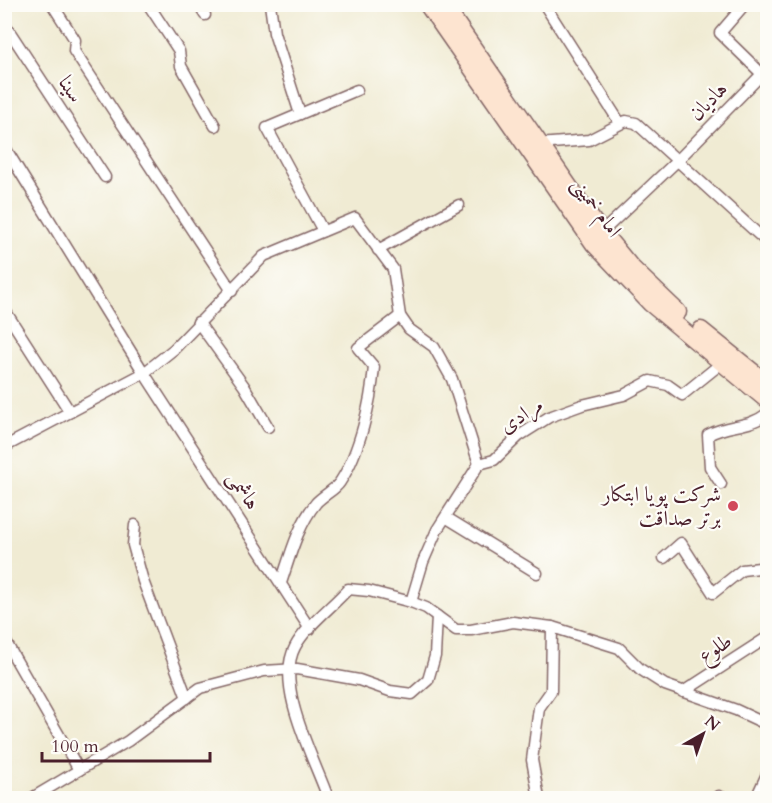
<svg xmlns="http://www.w3.org/2000/svg" width="772" height="803" font-family="Cardo,Amiri,serif">
<style>
.lines{fill:none;stroke-linecap:round;stroke-linejoin:round}
.street-casing{stroke:#846666;stroke-width:13}
.secondary-casing{stroke:#846666;stroke-width:19}
.street{stroke:#fff;stroke-width:10}
.secondary{stroke:#fde4d0;stroke-width:16}
.poi-dot{fill:#d1495b;stroke:#fdfcf7;stroke-width:2}
.labels{text-anchor:middle;stroke-width:4.5;stroke-linejoin:round;paint-order:stroke}
.street-label{font-size:21px;fill:#4a1f2b;stroke:#fdfcf7}
.poi-label{font-size:21px;fill:#4a1f2b;stroke:#fdfcf7;text-anchor:end}
</style>
<rect width="100%" height="100%" fill="#fdfcf7"/>
<filter id="ink" filterUnits="userSpaceOnUse"><feTurbulence type="fractalNoise" baseFrequency=".0167" numOctaves="2"/><feDisplacementMap in="SourceGraphic" scale="12" xChannelSelector="R" yChannelSelector="G"/><feConvolveMatrix kernelMatrix="1 2 1 2 8 2 1 2 1" color-interpolation-filters="sRGB"/></filter>
<filter id="wash" filterUnits="userSpaceOnUse"><feTurbulence type="fractalNoise" baseFrequency=".008" numOctaves="4" result="noise"/><feDisplacementMap in="SourceGraphic" scale="24" xChannelSelector="R" yChannelSelector="G"/><feGaussianBlur stdDeviation="1.35" result="paint"/><feColorMatrix in="noise" values="0 0 0 0 0 0 0 0 0 0 0 0 0 0 0 0 0 1.4 0 .05"/><feComposite in="paint" operator="in"/></filter>
<g filter="url(#wash)">
<rect width="100%" height="100%" fill="#f0ebd3"/>
</g>
<g filter="url(#ink)">
<g class="lines">
<defs>
<g id="street">
<path d="M52,4L75,40L74,51L232,291"/>
<path d="M148,4L179,51L181,66L215,126"/>
<path d="M198,4L205,15"/>
<path d="M270,4L274,33L300,114"/>
<path d="M544,4L620,123"/>
<path d="M745,4L720,33L762,74"/>
<path d="M4,23L105,177"/>
<path d="M539,144L589,140L626,121L636,123L768,243"/>
<path d="M4,146L144,373L310,629"/>
<path d="M323,231L267,128L357,90"/>
<path d="M602,232L677,161L762,74L768,78"/>
<path d="M378,250L459,205"/>
<path d="M4,309L70,412"/>
<path d="M198,322L244,386L268,427"/>
<path d="M4,447L144,373L174,349L264,256L355,218L393,269L400,316L409,329L434,347L452,379L479,464"/>
<path d="M721,484L710,467L708,435C730,423 748,429 768,413"/>
<path d="M447,518L537,573"/>
<path d="M135,525L133,545L143,581L187,698"/>
<path d="M664,558L681,543L713,593L742,570L768,567"/>
<path d="M281,583C290,556 298,525 316,503C323,495 335,490 340,482C360,452 371,402 374,367L358,348L400,316"/>
<path d="M411,602L423,562L437,530L479,464L494,460L519,436L549,417L582,405L624,395L650,381L668,385L682,395L723,362"/>
<path d="M4,639L79,770"/>
<path d="M683,692L768,637"/>
<path d="M719,796L724,798"/>
<path d="M32,798L128,741L200,688L264,671L297,669L359,680L390,691L412,694L428,680L435,656L437,616"/>
<path d="M328,798C315,760 274,686 295,647C306,626 332,607 348,589L369,591L411,602L426,608L456,630H471L513,622L552,627L619,648L640,669L665,685L736,710L768,725"/>
<path d="M539,798L532,760L539,708L551,691L552,627"/>
<path d="M756,798L768,772"/>
</g>
<g id="secondary">
<path d="M427,4L594,244L650,303L768,401"/>
<path d="M443,4L593,221L631,267L678,312"/>
<path d="M701,330L768,384"/>
</g>
</defs>
<!-- street casing -->
<use href="#street" class="street-casing"/>
<!-- secondary casing -->
<use href="#secondary" class="secondary-casing"/>
<!-- street -->
<use href="#street" class="street"/>
<!-- secondary -->
<use href="#secondary" class="secondary"/>
</g>
</g>
<!-- markers -->
<circle class="poi-dot" cx="733" cy="506" r="6"/>
<g class="labels">
<!-- street labels -->
<g class="street-label">
<text transform="translate(71 89) rotate(57)" y="7">سینا</text>
<text transform="translate(708 101) rotate(-46)" y="7">هادیان</text>
<text transform="translate(597 207) rotate(54)" y="7">امام خمینی</text>
<text transform="translate(521 415) rotate(-33)" y="7">مرادی</text>
<text transform="translate(244 490) rotate(57)" y="7">هاشمی</text>
<text transform="translate(715 648) rotate(-33)" y="7">طلوع</text>
</g>
<!-- poi labels -->
<g class="poi-label">
<text x="721" y="501">شرکت پویا ابتکار<tspan x="721" dy="24">برتر صداقت</tspan></text>
</g>
</g>
<!-- margin -->
<rect width="772" height="803" fill="none" stroke="#fdfcf7" stroke-width="24"/>
<!-- north arrow -->
<g transform="translate(703 734) rotate(40)" stroke="#fdfcf7" stroke-width="4.5" paint-order="stroke">
<path d="M0-4.5L10 22L0 15L-10 22Z" fill="#4a1f2b"/>
<text y="-9" font-size="16" font-weight="bold" text-anchor="middle" fill="#4a1f2b">N</text>
</g>
<!-- scale -->
<path d="M42 752v9h168v-9" fill="none" stroke="#4a1f2b" stroke-width="3"/>
<text x="51" y="752" font-size="18" fill="#4a1f2b" stroke="#fdfcf7" stroke-width="4.5" paint-order="stroke">100 m</text>
</svg>
